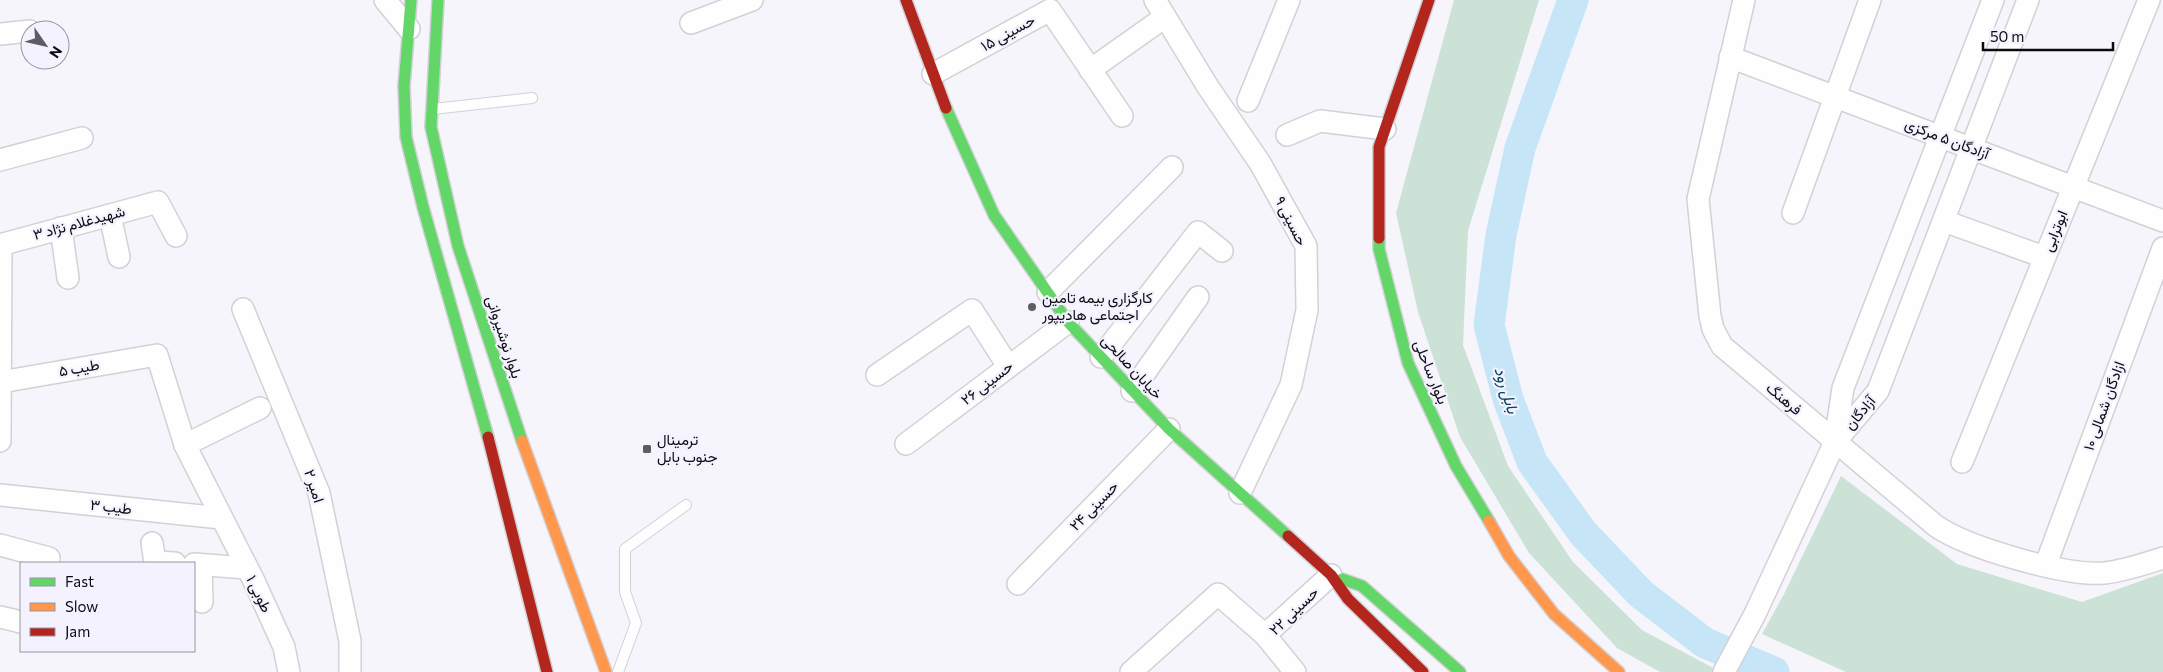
<svg xmlns="http://www.w3.org/2000/svg" width="2163" height="672" font-family="Commissioner,Vazirmatn,sans-serif">
<style>
.green{fill:#cde2d7}
.lines{fill:none;stroke-linecap:round;stroke-linejoin:round}
.river{stroke:#c6e6f8;stroke-width:31}
.lane-casing{stroke:#d2d1d6;stroke-width:12}
.street-casing{stroke:#d2d1d6;stroke-width:24}
.fast-casing{stroke:#d2d1d6;stroke-width:14}
.slow-casing{stroke:#d2d1d6;stroke-width:14}
.jam-casing{stroke:#d2d1d6;stroke-width:14}
.lane{stroke:#fefefe;stroke-width:10}
.street{stroke:#fefefe;stroke-width:21}
.fast{stroke:#63d668;stroke-width:11}
.slow{stroke:#ff974d;stroke-width:11}
.jam{stroke:#b3261e;stroke-width:11}
.poi-dot{fill:#5e5d62;stroke:#f4f2fe;stroke-width:2}
.labels{text-anchor:middle;stroke-width:4.5;stroke-linejoin:round;paint-order:stroke}
.street-label{font-size:15px;fill:#0c0b10;stroke:#f4f2fe}
.poi-label{font-size:15px;fill:#0c0b10;stroke:#f4f2fe;text-anchor:start}
.water-label{font-size:16px;font-style:italic;fill:#004158;stroke:#f4f2fe}
</style>
<rect width="100%" height="100%" fill="#f6f5fb"/>
<!-- green -->
<g class="green">
<path d="M1454,0H1539L1468,231L1463,345L1508,466L1573,562L1642,630L1721,672H1660L1617,648L1529,553L1460,437L1418,312L1396,213Z"/>
<path d="M1841,476L1957,564L2082,602L2163,573V672H1846L1762,634L1784,594Z"/>
</g>
<g class="lines">
<!-- river -->
<path class="river" d="M1573,0L1520,148L1501,235L1489,325L1508,399L1532,462L1583,533L1641,594L1705,643L1774,672"/>
<defs>
<g id="lane">
<path d="M433,109L532,98"/>
<path d="M618,672L636,623L625,592V549L686,505"/>
</g>
<g id="street">
<path d="M385,0L409,29"/>
<path d="M1155,0L1208,87L1260,163L1306,246L1307,310L1291,385L1240,493"/>
<path d="M1744,0L1698,199L1710,316L1713,329L1722,346L1936,526C1968,548 2065,576 2104,573C2124,571 2144,564 2163,558"/>
<path d="M691,23L752,0"/>
<path d="M0,34L30,31"/>
<path d="M1730,57L2163,221"/>
<path d="M1090,70L1165,17"/>
<path d="M933,74L1050,10L1122,116"/>
<path d="M1248,101L1289,0"/>
<path d="M1287,135L1320,121L1385,129"/>
<path d="M0,160L82,138"/>
<path d="M1793,213L1870,0"/>
<path d="M110,215L119,257"/>
<path d="M1944,221L2044,257"/>
<path d="M61,228L68,278"/>
<path d="M0,245L158,202L176,236"/>
<path d="M1048,292L1172,167"/>
<path d="M243,309L319,493L350,641V672"/>
<path d="M1101,357L1198,232L1222,251"/>
<path d="M877,375L972,310L1008,366"/>
<path d="M1,382L157,355L185,445L254,581L284,647L289,672"/>
<path d="M1132,391L1198,297"/>
<path d="M0,441L1,245"/>
<path d="M1835,441L1843,388L1993,0"/>
<path d="M906,444L1068,322"/>
<path d="M185,445L260,408"/>
<path d="M1962,462L2149,0"/>
<path d="M0,495L221,518"/>
<path d="M152,543L155,562L175,563"/>
<path d="M0,545L49,558"/>
<path d="M194,564L246,568"/>
<path d="M2046,564L2163,248"/>
<path d="M201,565L202,602"/>
<path d="M1018,584L1169,429"/>
<path d="M0,617L21,622"/>
<path d="M1131,672L1218,594L1265,635"/>
<path d="M1295,672L1265,635L1331,575"/>
<path d="M1724,672L1755,614L1835,442L1878,391L2028,0"/>
</g>
<g id="fast">
<path d="M411,0L404,86L406,137L423,207L488,437"/>
<path d="M438,0L431,127L458,246L522,441"/>
<path d="M946,108L994,215L1068,322L1169,429L1288,536"/>
<path d="M1379,238V249L1408,363L1456,466L1489,521"/>
<path d="M1342,579L1362,586L1460,672"/>
</g>
<g id="slow">
<path d="M522,441L606,672"/>
<path d="M1489,521L1509,556L1554,614L1619,672"/>
</g>
<g id="jam">
<path d="M906,0L946,108"/>
<path d="M1379,238V147L1429,0"/>
<path d="M488,437L547,672"/>
<path d="M1288,536L1331,575L1348,599L1423,672"/>
</g>
</defs>
<!-- lane casing -->
<use href="#lane" class="lane-casing"/>
<!-- street casing -->
<use href="#street" class="street-casing"/>
<!-- fast casing -->
<use href="#fast" class="fast-casing"/>
<!-- slow casing -->
<use href="#slow" class="slow-casing"/>
<!-- jam casing -->
<use href="#jam" class="jam-casing"/>
<!-- lane -->
<use href="#lane" class="lane"/>
<!-- street -->
<use href="#street" class="street"/>
<!-- fast -->
<use href="#fast" class="fast"/>
<!-- slow -->
<use href="#slow" class="slow"/>
<!-- jam -->
<use href="#jam" class="jam"/>
</g>
<!-- markers -->
<g class="poi-dot">
<circle cx="1032" cy="307" r="5"/>
<rect x="642" y="444" width="10" height="10" rx="2.5"/>
</g>
<g class="labels">
<!-- street labels -->
<g class="street-label">
<text transform="translate(1008 33) rotate(-29)" y="5">حسینی ۱۵</text>
<text transform="translate(1947 139) rotate(21)" y="5">آزادگان ۵ مرکزی</text>
<text transform="translate(1291 221) rotate(63)" y="5">حسینی ٩</text>
<text transform="translate(79 223) rotate(-15)" y="5">شهیدغلام نژاد ۳</text>
<text transform="translate(2055 231) rotate(-68)" y="5">ابوترابی</text>
<text transform="translate(504 337) rotate(72)" y="5">بلوار نوشیروانی</text>
<text transform="translate(1132 367) rotate(47)" y="5">خيابان صالحی</text>
<text transform="translate(79 368) rotate(-10)" y="5">طیب ۵</text>
<text transform="translate(1431 372) rotate(68)" y="5">بلوار ساحلی</text>
<text transform="translate(987 383) rotate(-38)" y="5">حسینی ۲۶</text>
<text transform="translate(1784 399) rotate(40)" y="5">فرهنگ</text>
<text transform="translate(2104 406) rotate(-70)" y="5">ازادگان شمالی ۱۰</text>
<text transform="translate(1860 413) rotate(-50)" y="5">آزادگان</text>
<text transform="translate(314 486) rotate(72)" y="5">امیر ۲</text>
<text transform="translate(1094 506) rotate(-46)" y="5">حسینی ۲۴</text>
<text transform="translate(111 507) rotate(6)" y="5">طیب ۳</text>
<text transform="translate(259 594) rotate(64)" y="5">طوبی ۱</text>
<text transform="translate(1294 611) rotate(-44)" y="5">حسینی ۲۲</text>
</g>
<!-- poi labels -->
<g class="poi-label">
<text x="1042" y="303">کارگزاری بیمه تامین<tspan x="1042" dy="17">اجتماعی هادیپور</tspan></text>
<text x="657" y="445">ترمینال<tspan x="657" dy="17">جنوب بابل</tspan></text>
</g>
<!-- water labels -->
<g class="water-label">
<text transform="translate(1507 390) rotate(73)" y="6">بابل رود</text>
</g>
</g>
<!-- legend -->
<rect x="20" y="562" width="175" height="90" fill="#f4f2fe" stroke="#97969f"/>
<rect x="30" y="578" width="25" height="8" fill="#63d668" stroke="#97969f"/>
<text x="65" y="587" font-size="15" fill="#0c0b10">Fast</text>
<rect x="30" y="603" width="25" height="8" fill="#ff974d" stroke="#97969f"/>
<text x="65" y="612" font-size="15" fill="#0c0b10">Slow</text>
<rect x="30" y="628" width="25" height="8" fill="#b3261e" stroke="#97969f"/>
<text x="65" y="637" font-size="15" fill="#0c0b10">Jam</text>
<!-- north arrow -->
<g transform="translate(45 45) rotate(124)"><circle r="24" fill="#f4f2fe" stroke="#97969f"/>
<path d="M0-4L9 19L0 12L-9 19Z" fill="#5e5d62"/>
<text y="-8" font-size="14" font-weight="bold" text-anchor="middle" fill="#0c0b10">N</text>
</g>
<!-- scale -->
<path d="M1983 42v8h130v-8" fill="none" stroke="#0c0b10" stroke-width="2.5"/>
<text x="1990" y="42" font-size="15" fill="#0c0b10" stroke="#f4f2fe" stroke-width="4" paint-order="stroke">50 m</text>
</svg>
